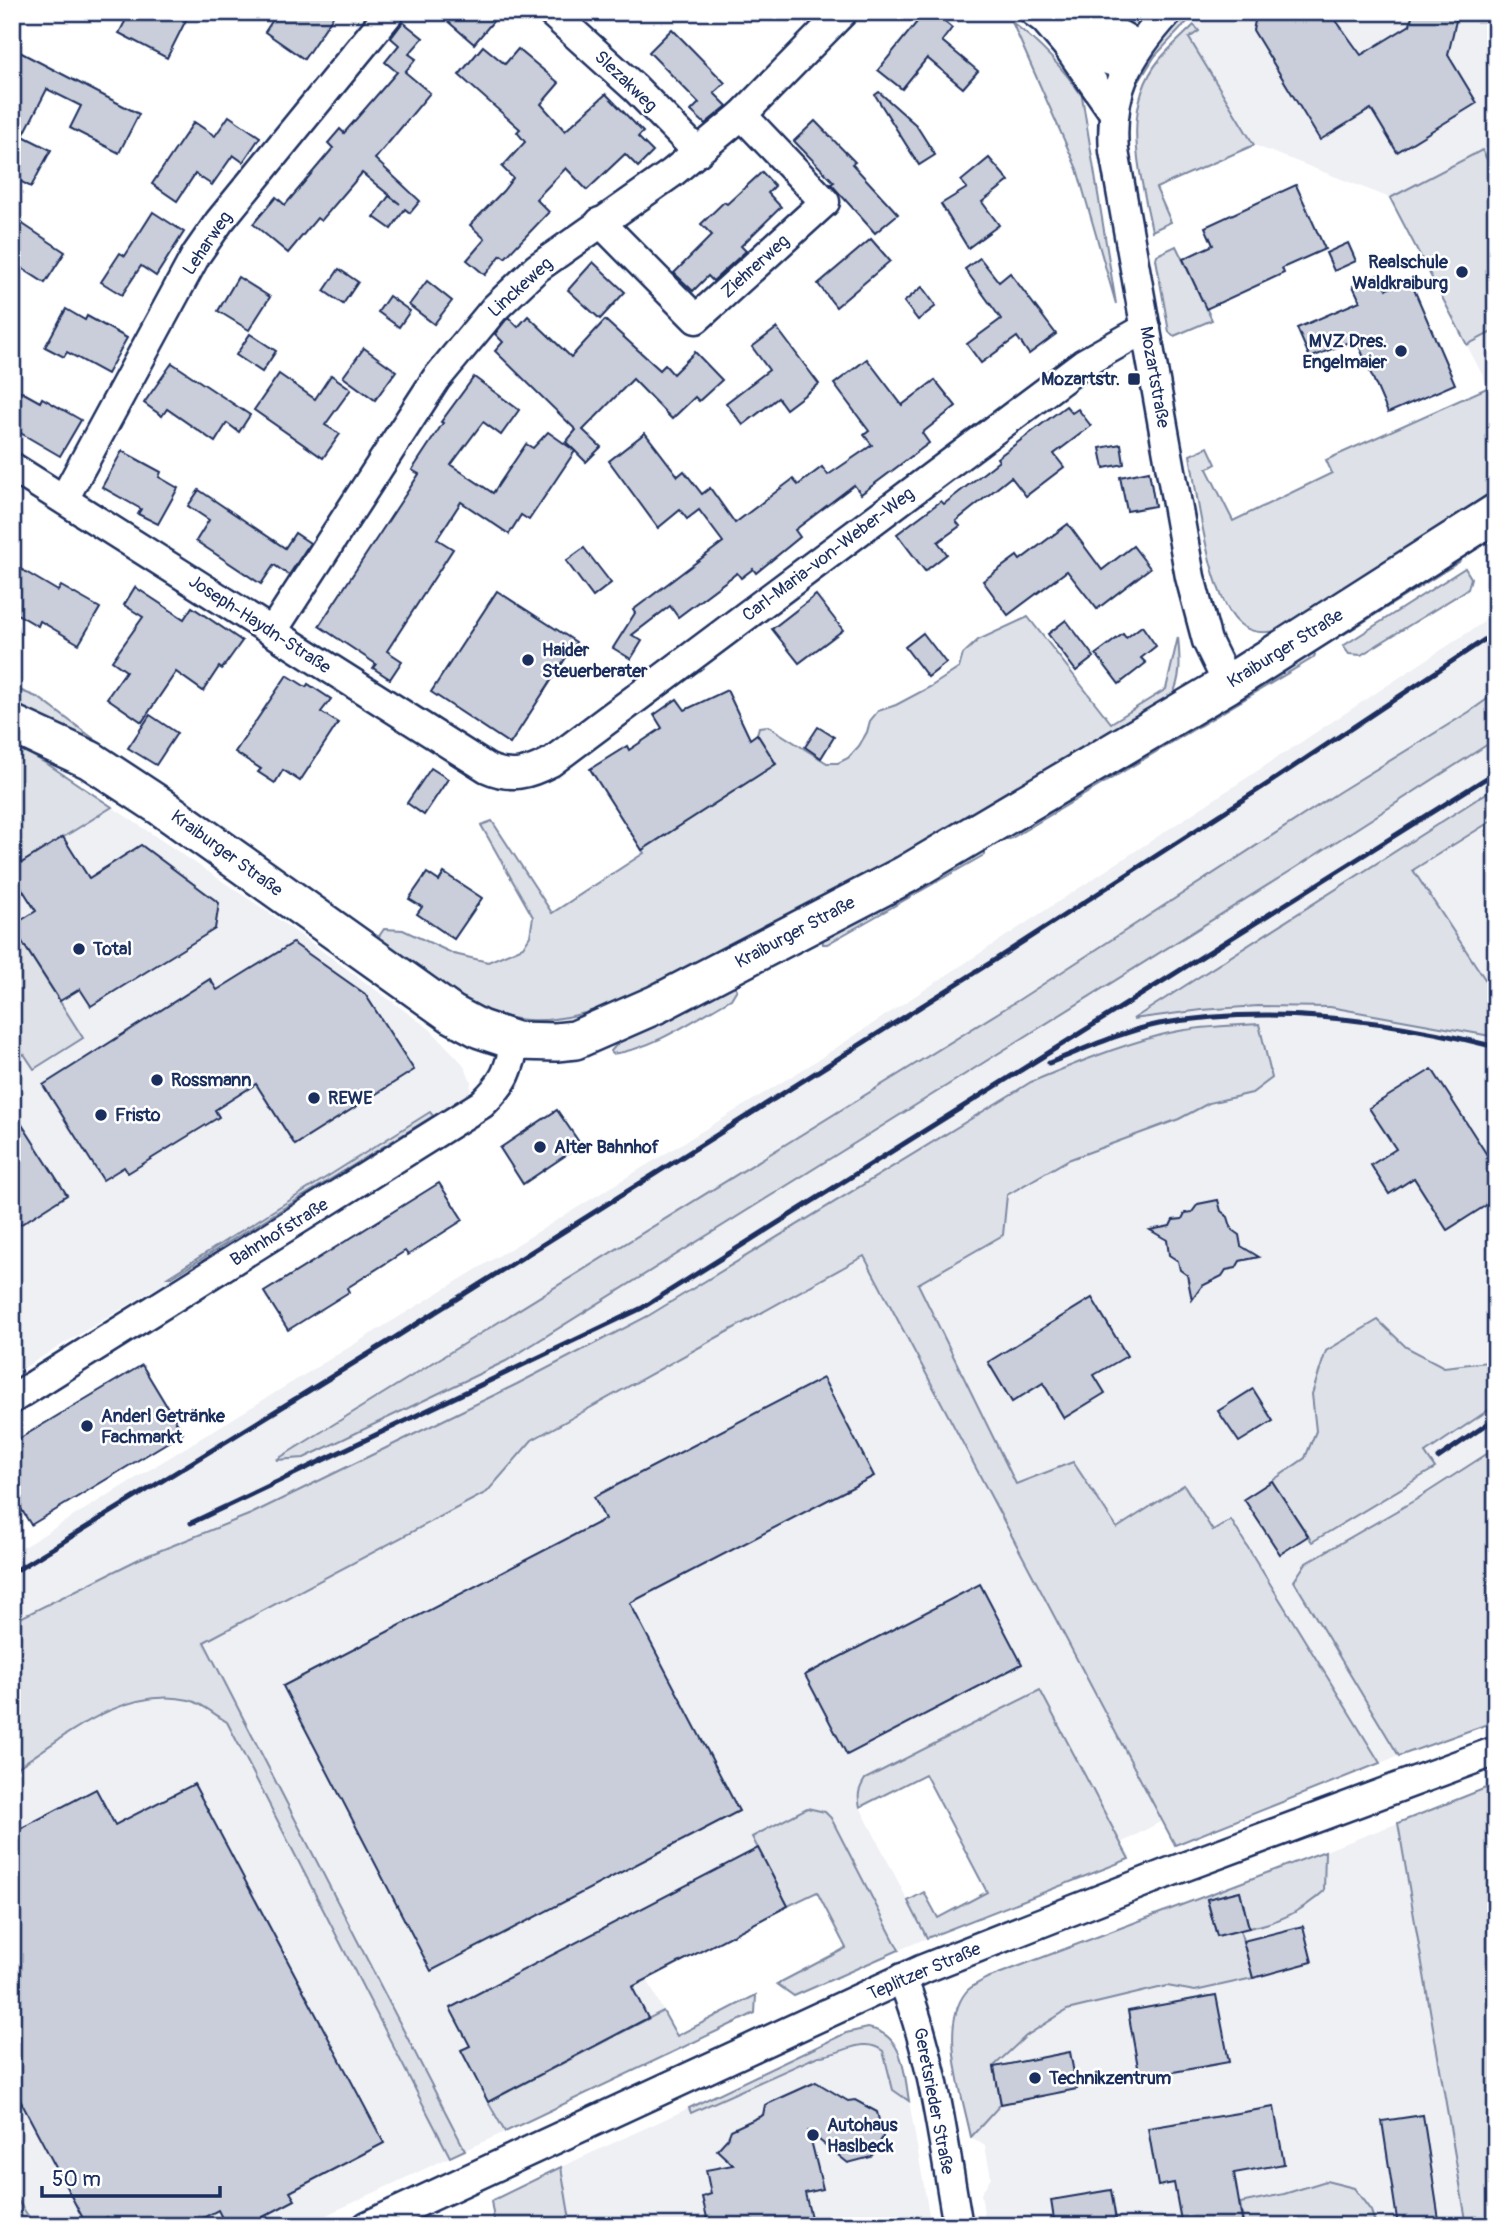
<svg xmlns="http://www.w3.org/2000/svg" width="1508" height="2238" font-family="Pangolin,sans-serif">
<style>
.built{fill:#eff0f4}
.green{fill:#dee1e7;stroke:#7c88a2;stroke-width:2}
.building{fill:#caceda;stroke:#1b2f5e;stroke-width:2}
.lines{fill:none;stroke-linecap:round;stroke-linejoin:round}
.minor-casing{stroke:#1b2f5e;stroke-width:33}
.major-casing{stroke:#1b2f5e;stroke-width:42}
.minor{stroke:#fff;stroke-width:28}
.major{stroke:#fff;stroke-width:37}
.rail{stroke:#1b2f5e;stroke-width:5}
.poi-dot{fill:#1b2f5e;stroke:#fff;stroke-width:2.5}
.labels{text-anchor:middle;stroke-width:5;stroke-linejoin:round;paint-order:stroke}
.street-label{font-size:18px;fill:#1b2f5e;stroke:#fff}
.poi-label{font-size:18px;font-weight:bold;fill:#1b2f5e;stroke:#fff;text-anchor:start}
</style>
<rect width="100%" height="100%" fill="#fff"/>
<filter id="ink" filterUnits="userSpaceOnUse"><feTurbulence type="fractalNoise" baseFrequency=".0143" numOctaves="2"/><feDisplacementMap in="SourceGraphic" scale="14" xChannelSelector="R" yChannelSelector="G"/><feConvolveMatrix kernelMatrix="1 2 1 2 8 2 1 2 1" color-interpolation-filters="sRGB"/></filter>
<g filter="url(#ink)">
<!-- built -->
<g class="built">
<path d="M1207,12H1496V401L1390,198L1254,145L1188,37L1199,31L1194,25Z"/>
<path d="M1496,614V787L1135,1018L1258,1006L1330,1007L1496,1037V1448L1295,1581L1399,1756L1380,1763L1232,1520L1214,1531L1184,1486L1117,1529L1073,1462L1016,1485L918,1284L1003,1235L1007,1195L1068,1160L1179,1119L1209,1103L1252,1093L1259,1024L1204,1028L1162,1035L1096,1055L1031,1082L648,1316L517,1384L251,1514L139,1559L12,1624V1554L810,1065Z"/>
<path d="M112,807L271,914L430,1029L463,1064L471,1081L470,1094L460,1105L12,1375V1062L24,1054L34,1069L83,1038L12,926V869Z"/>
<path d="M1496,818V996L1413,870Z"/>
<path d="M864,1256L1162,1821L1121,1843L1040,1690L865,1779L857,1798L860,1807L927,1938L899,1950L831,1818L825,1812L807,1808L752,1837L788,1906L647,1979L663,2011L489,2101L505,2132L465,2150L204,1642L487,1492L531,1440Z"/>
<path d="M153,1697L191,1701L227,1722L450,2157L303,2226H35L12,2192V1771L99,1715Z"/>
<path d="M1398,1823L1467,2226H1376L1371,2211L1326,2181L1284,2194L1240,2203L1243,2226H986L981,2194L991,2177L985,2146L971,2137L1001,2104L994,2067L1026,2036L1067,2010L1167,1986L1195,1991L1253,1978L1240,1931L1217,1936L1207,1899L1240,1891H1324L1325,1851Z"/>
<path d="M862,2044H870L883,2052L893,2090L909,2101L931,2226H571L561,2167L689,2108L692,2113L818,2056H831Z"/>
</g>
<!-- green -->
<g class="green">
<path d="M1183,18L1187,22L1155,56L1136,86L1133,84L1151,53Z"/>
<path d="M1012,22C1040,44 1062,66 1082,96L1116,304L1077,169Z"/>
<path d="M1194,25L1199,31L1189,38L1254,145L1156,188L1171,222L1152,231C1141,175 1119,109 1160,59C1170,47 1183,36 1194,25Z"/>
<path d="M1482,150L1496,176V330L1467,345L1390,198Z"/>
<path d="M1176,246L1212,320L1174,336L1169,332L1156,259L1157,255Z"/>
<path d="M1489,387L1496,401V494L1286,629C1272,632 1257,635 1244,627C1210,608 1197,493 1190,455L1208,447L1216,464L1207,469L1233,521L1332,473L1326,460Z"/>
<path d="M1467,549L1459,562L1343,635L1355,620Z"/>
<path d="M1465,568L1471,578L1468,589L1361,655L1349,654L1343,646Z"/>
<path d="M1028,617L1111,723L1166,689L1178,637C1180,659 1182,678 1171,698C1081,753 992,810 900,862C846,892 789,917 735,945C676,975 595,1024 528,1020C473,1017 420,972 375,942L384,929L403,930L454,954L488,962L523,947L530,936L533,917L481,825L492,821L552,913L644,853L642,850L776,764L757,734L759,727L768,726L827,763H838L848,758L859,746L867,732L870,721L878,711L896,705L930,687L959,668L963,654L978,640Z"/>
<path d="M1313,651L1315,655L1313,658L1010,839H1006L1007,834Z"/>
<path d="M12,687L39,698L141,774L12,704Z"/>
<path d="M1496,693V739L1292,870L506,1361L304,1458L276,1460L1017,1001L1339,792L1469,712Z"/>
<path d="M12,744L52,767L112,807L12,869Z"/>
<path d="M1496,787V818L1413,870L1496,996V1037L1330,1007L1258,1006L1202,1010L1133,1019Z"/>
<path d="M980,850H984V855L827,944H823L822,937Z"/>
<path d="M12,926L83,1038L34,1069L24,1054L12,1062Z"/>
<path d="M731,982L737,989L731,999C695,1019 654,1049 612,1054L611,1051L618,1043Z"/>
<path d="M1259,1024L1272,1078L1252,1093L1209,1103L1179,1119L1068,1160L1007,1195L1003,1235L918,1284L1016,1484L1073,1462L1117,1528L1184,1485L1213,1531L1231,1520L1380,1763L1175,1845L864,1256L532,1440L487,1492L204,1642L465,2150L450,2157L227,1722C215,1715 202,1703 189,1700C124,1685 63,1738 12,1771V1622L139,1559L251,1514L517,1384L648,1316L1031,1082C1074,1064 1116,1047 1161,1035C1192,1027 1226,1026 1259,1024Z"/>
<path d="M430,1112L433,1116L172,1277H168Z"/>
<path d="M1378,1320L1406,1347L1444,1367L1496,1361V1405L1425,1453L1435,1468L1312,1542L1272,1481L1305,1458L1316,1431L1312,1394L1326,1351Z"/>
<path d="M1496,1448V1721L1399,1756L1294,1581L1306,1563L1417,1499Z"/>
<path d="M1040,1690L1129,1859L927,1938L908,1901L924,1892L938,1918L987,1892L925,1774L860,1807C857,1795 859,1789 865,1779Z"/>
<path d="M1496,1784V2226H1467L1398,1823Z"/>
<path d="M807,1808L825,1812L831,1818L899,1950L794,1996L777,1984L846,1948L817,1892L788,1906L752,1837Z"/>
<path d="M1325,1851L1324,1891C1301,1912 1279,1922 1249,1928L1240,1891L1207,1900L1217,1936L1240,1930L1253,1978L1195,1991L1167,1986L1067,2010L1026,2036L994,2066L1001,2104L971,2137C963,2097 938,2027 966,1992C970,1987 979,1983 985,1979Z"/>
<path d="M756,1995L755,2013L505,2132L488,2102L663,2011L677,2036Z"/>
<path d="M868,2028C904,2034 904,2072 909,2101L893,2090L883,2051C862,2035 841,2056 818,2056L691,2113L689,2108L846,2033Z"/>
<path d="M561,2167L571,2226H495L491,2201Z"/>
<path d="M1326,2181L1354,2188L1371,2211L1376,2226H1244L1240,2203L1284,2194Z"/>
<path d="M12,2192L35,2226H12Z"/>
</g>
<!-- building -->
<g class="building">
<path d="M130,12H190L167,58L119,33Z"/>
<path d="M278,12H336L304,59L265,32Z"/>
<path d="M437,12H501L474,44Z"/>
<path d="M925,12H933L952,28L942,41L978,71L963,88L927,58L902,89L878,70Z"/>
<path d="M1257,12H1337L1335,19L1361,55L1410,25L1413,12H1458L1448,55L1477,103L1397,152L1371,109L1320,140L1253,30Z"/>
<path d="M403,22L423,38L409,54L416,59L405,72L430,93L375,159L420,201L410,213L405,209L391,229L374,217L389,196L400,204L362,173L321,221L317,218L288,253L253,224L276,197L285,205L333,148L328,143L340,129L344,133L397,72L385,62L399,45L391,38Z"/>
<path d="M672,29L725,83L714,93L727,106L705,124L691,111L699,103L649,52Z"/>
<path d="M483,46L505,64L518,49L559,83L541,104L565,131L606,94L643,132L638,137L653,152L638,167L625,154L587,190L566,168L536,199L549,212L505,258L501,255L485,275L467,260L485,239L470,225L503,191L513,178L502,167L525,142L517,132L520,129L459,75Z"/>
<path d="M12,48L139,114L119,153L70,128L81,106L47,89L23,136L51,150L31,187L12,177Z"/>
<path d="M879,92L916,125L935,155L919,165L875,95Z"/>
<path d="M229,116L260,137L243,162L233,155L212,185L195,174L177,201L152,184L194,122L215,136Z"/>
<path d="M815,121L855,162L852,164L898,214L875,233L831,184L834,182L794,141Z"/>
<path d="M989,158L1009,181L982,202L999,225L968,248L941,204L967,188L961,181Z"/>
<path d="M762,172L775,186L768,193L781,207L741,246L746,251L713,281L708,276L693,291L674,273L712,235L701,224L724,202L727,204Z"/>
<path d="M1296,185L1325,249L1282,268L1284,273L1206,309L1183,259L1213,245L1205,227Z"/>
<path d="M153,212L184,232L156,276L141,266L122,295L101,282L120,253L125,256Z"/>
<path d="M12,217L65,252L45,283L12,262Z"/>
<path d="M871,239L890,261L836,307L818,284Z"/>
<path d="M1348,243L1356,261L1334,271L1326,253Z"/>
<path d="M980,258L999,282L1010,273L1056,334L1029,354L1017,337L981,363L967,344L1001,319L965,269Z"/>
<path d="M593,262L625,292L600,319L568,290Z"/>
<path d="M339,269L358,282L343,304L324,291Z"/>
<path d="M1380,274L1387,289L1410,280L1455,384L1388,413L1356,339L1310,358L1297,328L1360,301L1353,286Z"/>
<path d="M238,277L270,297L249,330L218,311Z"/>
<path d="M427,281L452,301L434,324L409,305Z"/>
<path d="M922,287L936,306L918,320L904,302Z"/>
<path d="M389,296L410,311L399,327L378,312Z"/>
<path d="M66,309L85,320L87,316L127,338L107,374L67,352L64,357L45,347Z"/>
<path d="M528,316L571,357L605,320L660,370L665,365L673,374L695,352L722,380L699,401L695,397L672,419L633,379L583,430L601,447L586,462L566,442L576,430L495,351L503,342L495,334L506,320L509,318L518,327Z"/>
<path d="M777,328L819,384L786,409L778,398L743,425L726,403L769,370L752,347Z"/>
<path d="M250,334L276,351L262,372L236,355Z"/>
<path d="M364,348L396,371L375,400L343,377Z"/>
<path d="M867,359L902,405L935,380L956,406L922,433L929,443L861,494L854,485L795,530L800,537L756,573L753,569L741,578L737,573L678,617L670,606L632,635L642,641L631,659L613,648L635,613L633,610L723,542L699,510L687,519L680,510L658,528L609,461L645,433L678,476L684,471L702,494L710,488L735,523L793,479L798,485L822,467L828,475L872,445L864,435L869,431L834,384Z"/>
<path d="M172,363L250,415L239,432L227,423L215,442L167,409L162,416L144,403Z"/>
<path d="M279,374L315,399L331,375L351,389L325,425L340,434L323,458L254,410Z"/>
<path d="M474,377L519,410L501,435L483,422L451,465L493,493L526,444L533,448L548,432L575,451L529,520L521,515L509,534L461,502L437,539L453,549L387,651L402,661L390,679L373,668L376,664L319,626L419,474L412,470L443,423L441,422Z"/>
<path d="M20,391L40,402L42,398L81,420L60,456L12,428V405Z"/>
<path d="M1066,406L1072,413L1078,409L1091,426L1054,454L1064,467L1026,496L1011,477L956,521L960,526L938,542L947,554L925,571L897,534L941,501L944,504L999,461L997,458Z"/>
<path d="M1121,444L1124,464L1104,468L1100,448Z"/>
<path d="M122,451L161,472L159,477L178,488L158,524L138,514L141,509L102,487Z"/>
<path d="M1149,471L1155,506L1127,511L1120,477Z"/>
<path d="M199,490L285,548L295,533L310,543L289,575L274,565L261,584L196,541L209,520L188,506Z"/>
<path d="M1068,524L1102,570L1133,546L1150,568L1097,609L1067,571L1008,615L983,581L1017,556L1020,560Z"/>
<path d="M584,548L611,583L593,597L566,561Z"/>
<path d="M19,568L58,591L61,586L100,608L79,644L40,621L38,626L12,611V580Z"/>
<path d="M135,587L184,619L192,607L242,641L222,669L219,667L203,691L176,672L142,722L107,698L126,671L112,661L143,617L124,605Z"/>
<path d="M497,591L576,642L510,744L431,692Z"/>
<path d="M816,595L843,630L799,663L772,629Z"/>
<path d="M1066,620L1094,657L1076,671L1048,634Z"/>
<path d="M1142,626L1156,646L1141,658L1146,663L1119,684L1096,654L1123,634L1126,638Z"/>
<path d="M923,633L946,663L928,677L905,647Z"/>
<path d="M287,675L306,687L308,684L331,699L321,712L338,723L300,781L283,770L275,783L258,772L261,769L235,752Z"/>
<path d="M727,690L750,739L757,734L776,764L642,850L590,769L627,746L629,750L662,728L654,715L677,699L685,710Z"/>
<path d="M150,715L177,733L156,765L128,748Z"/>
<path d="M818,727L834,737L821,758L805,747Z"/>
<path d="M431,768L448,779L424,815L407,803Z"/>
<path d="M63,837L89,878L141,845L219,903L215,929L91,1006L80,989L60,1001L12,926L36,911L12,873V869Z"/>
<path d="M427,873L439,881L444,873L482,898L454,939L417,914L422,907L409,899Z"/>
<path d="M293,943L365,994L414,1070L295,1145L256,1084L215,1110L219,1117L128,1173L124,1167L103,1180L43,1085L210,979L217,990Z"/>
<path d="M1432,1069L1496,1169V1199L1447,1230L1414,1178L1389,1194L1371,1165L1396,1149L1369,1108Z"/>
<path d="M12,1109L67,1195L12,1230Z"/>
<path d="M557,1110L581,1145L523,1184L500,1148Z"/>
<path d="M439,1183L463,1220L408,1255L405,1251L347,1288L349,1292L288,1330L264,1292Z"/>
<path d="M1218,1200L1221,1211L1228,1217L1232,1230L1239,1235L1241,1246L1259,1257L1240,1261L1236,1268L1226,1270L1222,1276L1202,1286L1192,1300L1187,1275L1180,1270L1178,1261L1169,1255L1167,1240L1150,1230L1170,1226L1173,1220L1182,1219L1185,1213L1192,1212L1198,1204Z"/>
<path d="M1092,1298L1127,1356L1094,1375L1105,1393L1064,1418L1043,1383L1012,1402L988,1362Z"/>
<path d="M142,1365L183,1433L31,1525L12,1494V1443Z"/>
<path d="M823,1378L874,1476L630,1603L739,1811L431,1971L283,1686L605,1519L594,1497Z"/>
<path d="M1253,1389L1273,1421L1239,1442L1218,1411Z"/>
<path d="M1272,1481L1308,1536L1280,1554L1244,1499Z"/>
<path d="M980,1584L1022,1664L847,1755L805,1675Z"/>
<path d="M194,1784L384,2143L290,2192L295,2200L246,2226H226L218,2210L188,2226H112L107,2217L87,2226L12,2085V1833L96,1789L115,1825Z"/>
<path d="M758,1848L788,1906L632,1987L648,2018L488,2102L461,2050L470,2046L450,2008Z"/>
<path d="M1240,1891L1249,1928L1217,1936L1207,1899Z"/>
<path d="M1303,1926L1312,1962L1253,1978L1243,1941Z"/>
<path d="M1216,1995L1229,2062L1140,2078L1128,2011Z"/>
<path d="M1070,2052L1077,2089L1001,2104L994,2067Z"/>
<path d="M816,2082L848,2101L855,2100L877,2112L883,2137L871,2157L848,2163L809,2132L823,2189L805,2193L813,2226H709L702,2197L711,2194L706,2170L733,2165L717,2150L728,2138L731,2130L763,2115L765,2105Z"/>
<path d="M1274,2107L1284,2164L1234,2173L1243,2226H1182L1174,2183L1158,2186L1148,2128Z"/>
<path d="M1423,2115L1440,2226H1398L1382,2121Z"/>
<path d="M1111,2190L1117,2226H1055L1051,2200Z"/>
</g>
<g class="lines">
<defs>
<g id="minor">
<path d="M551,12L635,88L698,152"/>
<path d="M1034,12L1044,19L1120,35L1139,46"/>
<path d="M1168,12C1128,56 1109,90 1114,151L1190,577L1207,641L1228,684"/>
<path d="M1044,19L1068,47L1126,66"/>
<path d="M1068,47L1114,113"/>
<path d="M600,222L696,319L825,202L742,115"/>
<path d="M12,467L487,768C511,779 528,774 551,762L1084,363L1146,328"/>
<path d="M64,499L196,255L219,222L390,12"/>
<path d="M272,632L436,379L494,309L537,268L672,173L742,115L843,12"/>
<path d="M12,1399L482,1104C506,1081 508,1072 516,1041"/>
<path d="M902,1978C934,2057 943,2142 958,2226"/>
<path d="M367,2226L923,1969L1170,1872L1496,1751"/>
</g>
<path id="major" d="M12,724L90,760L160,806L452,1014L480,1029L516,1041L556,1042L575,1040L657,1004L905,875L1228,684L1496,513"/>
</defs>
<!-- minor casing -->
<use href="#minor" class="minor-casing"/>
<!-- major casing -->
<use href="#major" class="major-casing"/>
<!-- minor -->
<use href="#minor" class="minor"/>
<!-- major -->
<use href="#major" class="major"/>
<!-- rail -->
<g class="rail">
<path d="M1049,1063C1085,1049 1121,1032 1159,1024C1270,1004 1387,1019 1496,1047"/>
<path d="M1438,1458L1496,1418"/>
<path d="M191,1523L642,1308L1496,772"/>
<path d="M12,1573L388,1342L990,963L1272,781L1496,632"/>
</g>
</g>
</g>
<!-- markers -->
<g class="poi-dot">
<circle cx="1462" cy="272" r="7"/>
<circle cx="1401" cy="351" r="7"/>
<rect x="1127" y="372" width="14" height="14" rx="3.5"/>
<circle cx="528" cy="660" r="7"/>
<circle cx="79" cy="949" r="7"/>
<circle cx="157" cy="1080" r="7"/>
<circle cx="314" cy="1098" r="7"/>
<circle cx="101" cy="1115" r="7"/>
<circle cx="540" cy="1147" r="7"/>
<circle cx="87" cy="1426" r="7"/>
<circle cx="1035" cy="2078" r="7"/>
<circle cx="813" cy="2135" r="7"/>
</g>
<g class="labels">
<!-- street labels -->
<g class="street-label">
<text transform="translate(626 81) rotate(44)" y="6">Slezakweg</text>
<text transform="translate(207 243) rotate(-56)" y="6">Leharweg</text>
<text transform="translate(755 266) rotate(-42)" y="6">Ziehrerweg</text>
<text transform="translate(520 287) rotate(-42)" y="6">Linckeweg</text>
<text transform="translate(1155 377) rotate(80)" y="6">Mozartstraße</text>
<text transform="translate(828 554) rotate(-37)" y="6">Carl-Maria-von-Weber-Weg</text>
<text transform="translate(260 624) rotate(33)" y="6">Joseph-Haydn-Straße</text>
<text transform="translate(1285 648) rotate(-32)" y="6">Kraiburger Straße</text>
<text transform="translate(227 853) rotate(36)" y="6">Kraiburger Straße</text>
<text transform="translate(795 932) rotate(-28)" y="6">Kraiburger Straße</text>
<text transform="translate(279 1232) rotate(-32)" y="6">Bahnhofstraße</text>
<text transform="translate(924 1971) rotate(-23)" y="6">Teplitzer Straße</text>
<text transform="translate(934 2101) rotate(79)" y="6">Geretsrieder Straße</text>
</g>
<!-- poi labels -->
<g class="poi-label">
<text x="1448" y="268" text-anchor="end">Realschule<tspan x="1448" dy="21">Waldkraiburg</tspan></text>
<text x="1387" y="347" text-anchor="end">MVZ Dres.<tspan x="1387" dy="21">Engelmaier</tspan></text>
<text x="1120" y="385" text-anchor="end">Mozartstr.</text>
<text x="542" y="656">Haider<tspan x="542" dy="21">Steuerberater</tspan></text>
<text x="93" y="955">Total</text>
<text x="171" y="1086">Rossmann</text>
<text x="328" y="1104">REWE</text>
<text x="115" y="1121">Fristo</text>
<text x="554" y="1153">Alter Bahnhof</text>
<text x="101" y="1422">Anderl Getränke<tspan x="101" dy="21">Fachmarkt</tspan></text>
<text x="1049" y="2084">Technikzentrum</text>
<text x="827" y="2131">Autohaus<tspan x="827" dy="21">Haslbeck</tspan></text>
</g>
</g>
<!-- margin -->
<rect width="1508" height="2238" fill="none" stroke="#fff" stroke-width="42"/>
<rect x="21" y="21" width="1466" height="2196" fill="none" stroke="#1b2f5e" stroke-width="2.5" filter="url(#ink)"/>
<!-- scale -->
<path d="M42 2186v10h178v-10" fill="none" stroke="#1b2f5e" stroke-width="3.5"/>
<text x="52" y="2186" font-size="21" fill="#1b2f5e" stroke="#ffffff" stroke-width="5" paint-order="stroke">50 m</text>
</svg>
